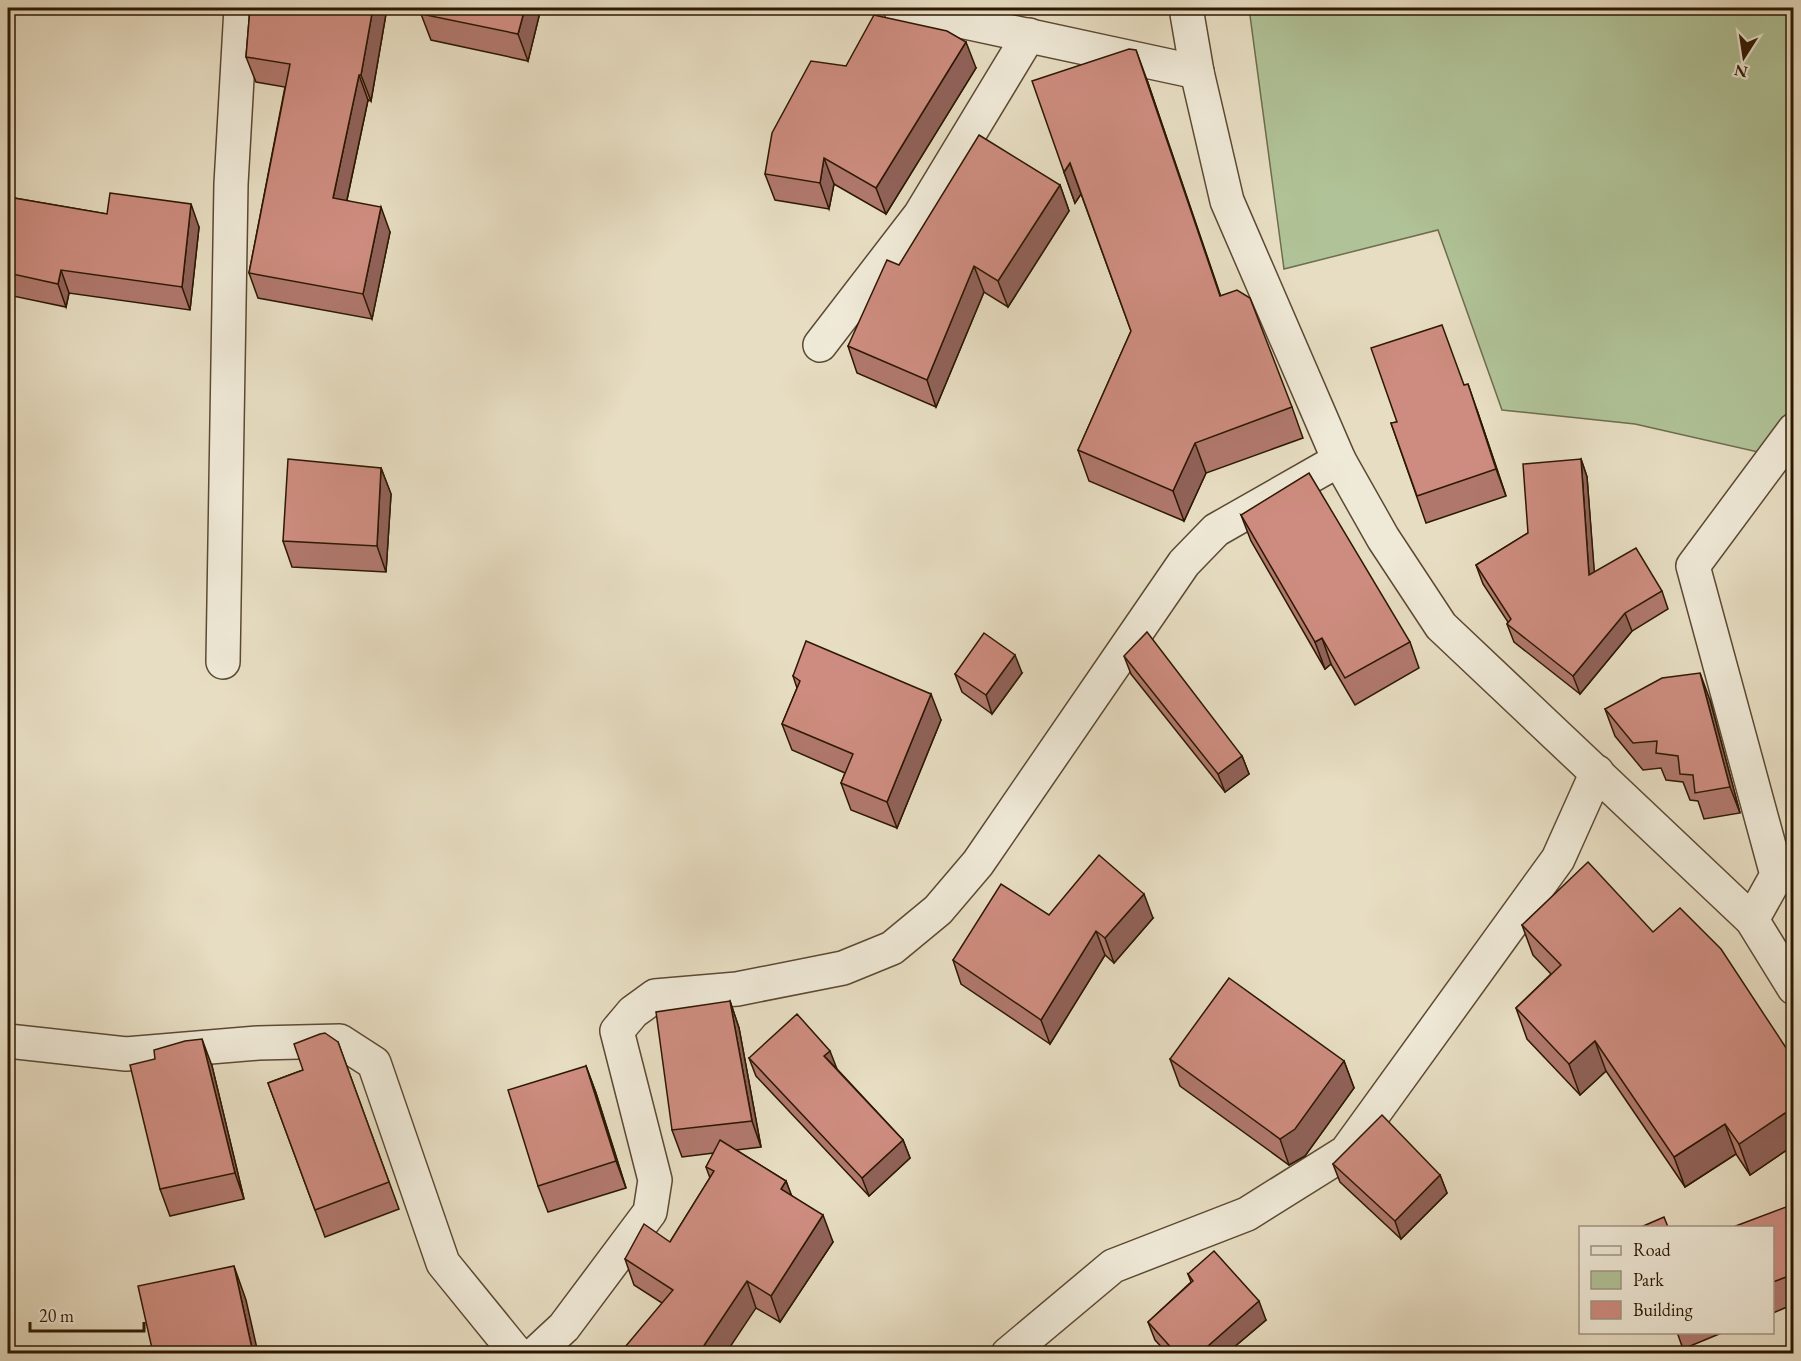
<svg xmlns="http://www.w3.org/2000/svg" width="1801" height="1361" font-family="'EB Garamond',serif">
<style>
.green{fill:#b0c297;stroke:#6e6d4d;stroke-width:1.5}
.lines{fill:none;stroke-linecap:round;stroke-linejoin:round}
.minor-casing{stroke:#5c4933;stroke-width:36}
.tertiary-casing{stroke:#5c4933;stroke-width:36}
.minor{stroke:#efe9d7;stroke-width:33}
.tertiary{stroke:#efe9d7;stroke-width:33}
.wall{fill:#b0786d;stroke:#2d1803;stroke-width:1.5}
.shaded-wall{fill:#906259;stroke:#2d1803;stroke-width:1.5}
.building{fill:#cd8c7f;stroke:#2d1803;stroke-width:1.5}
</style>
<rect width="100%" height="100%" fill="#e7ddc2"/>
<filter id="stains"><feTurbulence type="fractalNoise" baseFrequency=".00333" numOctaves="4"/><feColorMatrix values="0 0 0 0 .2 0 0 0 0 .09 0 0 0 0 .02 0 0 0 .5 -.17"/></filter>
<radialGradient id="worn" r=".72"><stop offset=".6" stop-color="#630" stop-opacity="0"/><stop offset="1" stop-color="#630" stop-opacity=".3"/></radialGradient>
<!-- green -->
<path class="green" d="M1249,8H1793L1791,312L1794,315L1793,460L1635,424L1502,410L1438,230L1284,269Z"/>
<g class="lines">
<defs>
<g id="minor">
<path d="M900,8L1197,72"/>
<path d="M820,345L920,215L1029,35"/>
<path d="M223,662L231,184L241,8"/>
<path d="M1752,920L1777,875L1693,566L1794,430"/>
<path d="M8,1041L126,1054L258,1043L340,1041L374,1063L443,1263L517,1354"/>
<path d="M535,1354L564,1327L650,1212L655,1180L617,1031L633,1012L655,996L737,989L843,968L892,948L938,910L978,863L1184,563L1216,530L1339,460"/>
<path d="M1008,1354L1113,1266L1247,1214L1346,1152L1558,859L1597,772"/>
</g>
<path id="tertiary" d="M1186,8L1197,72L1227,201L1339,460L1383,538L1441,626L1752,920L1794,988"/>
</defs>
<!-- minor casing -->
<use href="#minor" class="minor-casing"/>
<!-- tertiary casing -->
<use href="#tertiary" class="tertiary-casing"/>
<!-- minor -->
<use href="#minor" class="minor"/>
<!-- tertiary -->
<use href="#tertiary" class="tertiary"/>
</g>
<!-- wall -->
<g class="wall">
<path d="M250,8H387L371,101L368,100L347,200L390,232L372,319L258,298L249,273L285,87L256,82L246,57Z"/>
<path d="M423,8H541L528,61L431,40L421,14Z"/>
<path d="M846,66L976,68L886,214L834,184L829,209L775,200L765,174Z"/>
<path d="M1147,80L1220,295L1292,407L1303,438L1206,473L1184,521L1089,481L1078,450L1131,331L1081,194L1075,203L1064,172Z"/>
<path d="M1060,185L1069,211L1008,307L984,292L936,407L857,373L848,346L899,265Z"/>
<path d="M8,197L107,214L199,227L190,310L69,293L66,307L8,295Z"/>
<path d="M1464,385L1477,410L1506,496L1426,523L1391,423L1397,422Z"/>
<path d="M1581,459L1587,477L1594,572L1662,591L1668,609L1632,631L1580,694L1514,642L1507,624L1508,622L1483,584L1476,565L1528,533Z"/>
<path d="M381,468L391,494L386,572L292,567L283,541Z"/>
<path d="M1241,515L1410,642L1419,668L1355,705L1331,664L1325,669L1251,541Z"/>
<path d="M1124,656L1242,756L1249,774L1225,792L1131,674Z"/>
<path d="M1022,673L992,714L962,692L955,674Z"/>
<path d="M793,676L941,720L897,828L851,810L841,783L845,773L792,750L782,724L797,688Z"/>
<path d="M1710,700L1740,813L1704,819L1698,801L1690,800L1683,782L1666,780L1661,768L1643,770L1615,736L1605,709Z"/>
<path d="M1049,915L1153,918L1114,963L1105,955L1050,1044L961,984L953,960Z"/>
<path d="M1522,925L1653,932L1794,1060V1145L1750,1175L1736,1154L1685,1187L1606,1071L1580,1095L1527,1039L1516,1008L1551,974L1533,955Z"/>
<path d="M730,1001L739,1028L761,1147L736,1150L786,1181L791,1195L833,1242L780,1322L756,1308L662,1303L634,1285L625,1259L670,1242L710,1178L706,1167L714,1153L682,1157L672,1130Z"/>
<path d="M338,1042L399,1209L325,1237L268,1083L303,1070Z"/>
<path d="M749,1058L837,1069L903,1140L910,1158L869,1196L756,1076Z"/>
<path d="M1170,1059L1344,1061L1354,1088L1305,1156L1289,1165L1180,1086Z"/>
<path d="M212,1066L244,1199L170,1216L160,1189Z"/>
<path d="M586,1066L596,1093L626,1188L548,1212L538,1186Z"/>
<path d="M1333,1164L1440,1175L1447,1193L1401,1239L1340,1182Z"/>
<path d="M1794,1204V1304L1773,1313V1227Z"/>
<path d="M1188,1274L1266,1320L1227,1353H1167L1155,1340L1148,1322L1191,1282Z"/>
<path d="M1677,1332H1724L1683,1349Z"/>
</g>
<!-- shaded-wall -->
<g class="shaded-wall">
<path d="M373,8H387L371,101L361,75Z"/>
<path d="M525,8H541L528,61L518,34Z"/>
<path d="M966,42L976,68L886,214L876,188Z"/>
<path d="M1136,50L1147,80L1231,326L1220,296Z"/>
<path d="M359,75L368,100L342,223L333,198Z"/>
<path d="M824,158L834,184L829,209L820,183Z"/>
<path d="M1070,163L1081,194L1075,203L1064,172Z"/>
<path d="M1060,185L1069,211L1008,307L998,281Z"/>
<path d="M191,204L199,227L190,310L182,287Z"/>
<path d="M381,207L390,232L372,319L363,294Z"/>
<path d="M974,266L984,292L936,407L927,380Z"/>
<path d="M61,270L69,293L66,307L58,284Z"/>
<path d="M1468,384L1477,410L1506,496L1496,469Z"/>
<path d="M1195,443L1206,473L1184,521L1173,491Z"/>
<path d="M1581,459L1587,477L1596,593L1589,575Z"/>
<path d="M381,468L391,494L386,572L377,546Z"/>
<path d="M1625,613L1632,631L1580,694L1573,676Z"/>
<path d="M1322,638L1331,664L1325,669L1315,642Z"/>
<path d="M1015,655L1022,673L992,714L986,695Z"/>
<path d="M1700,673L1710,700L1740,813L1730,787Z"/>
<path d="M931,694L941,720L897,828L887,802Z"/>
<path d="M1242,756L1249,774L1225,792L1218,774Z"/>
<path d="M1144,894L1153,918L1114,963L1105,938Z"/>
<path d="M1096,931L1105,955L1050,1044L1041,1020Z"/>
<path d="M730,1001L739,1028L761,1147L752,1121Z"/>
<path d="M202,1039L212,1066L244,1199L235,1173Z"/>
<path d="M1595,1041L1606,1071L1580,1095L1569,1064Z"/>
<path d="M830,1051L837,1069L824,1056Z"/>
<path d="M1344,1061L1354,1088L1305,1156L1289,1165L1280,1139Z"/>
<path d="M586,1066L596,1093L626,1188L616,1161Z"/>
<path d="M1794,1107V1145L1750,1175L1739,1144Z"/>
<path d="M1725,1124L1736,1154L1685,1187L1674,1157Z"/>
<path d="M903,1140L910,1158L869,1196L862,1178Z"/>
<path d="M1440,1175L1447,1193L1401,1239L1395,1221Z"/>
<path d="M786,1181L796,1207L781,1189Z"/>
<path d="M823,1215L833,1242L780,1322L771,1296Z"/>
<path d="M234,1266L246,1300L258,1353H253Z"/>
<path d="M747,1281L756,1308L726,1353H699Z"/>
<path d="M1259,1301L1266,1320L1227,1353H1200Z"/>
</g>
<!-- building -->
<g class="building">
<path d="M250,8H373L361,75H359L333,198L381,207L363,294L249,273L290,64L246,57Z"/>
<path d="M423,8H525L518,34L421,14Z"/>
<path d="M874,15L947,31L966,42L876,188L824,158L820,183L765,174L772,133L811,61L846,66Z"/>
<path d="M1129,49L1136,50L1220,296L1237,290L1250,298L1292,407L1195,443L1173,491L1078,450L1131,331L1070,163L1064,172L1032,81Z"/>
<path d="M979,135L1060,185L998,281L974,266L927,380L848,346L887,260L899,265Z"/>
<path d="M110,193L191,204L182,287L61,270L58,284L8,273V197L107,214Z"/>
<path d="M1442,325L1464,385L1468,384L1496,469L1417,496L1391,423L1397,422L1371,348Z"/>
<path d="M288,459L381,468L377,546L283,541Z"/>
<path d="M1581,459L1589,575L1636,548L1662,591L1625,613L1573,676L1507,624L1511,619L1476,565L1528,533L1523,464Z"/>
<path d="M1309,473L1410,642L1345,678L1322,638L1315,642L1241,515Z"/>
<path d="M1147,632L1242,756L1218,774L1124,656Z"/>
<path d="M984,633L1015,655L986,695L955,674Z"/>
<path d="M806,641L931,694L887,802L841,783L853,754L782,724L800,681L793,676Z"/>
<path d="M1700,673L1730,787L1695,793L1693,775L1680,774L1678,756L1656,753L1657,741L1633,743L1605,709L1662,678Z"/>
<path d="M1099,855L1144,894L1105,938L1096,931L1041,1020L953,960L1001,884L1049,915Z"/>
<path d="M1588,862L1653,932L1680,908L1721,949L1794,1060V1107L1739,1144L1725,1124L1674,1157L1595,1041L1569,1064L1516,1008L1561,965L1522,925Z"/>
<path d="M1229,978L1344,1061L1295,1129L1280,1139L1170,1059Z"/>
<path d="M730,1001L752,1121L672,1130L656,1012Z"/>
<path d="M797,1014L830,1051L824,1056L903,1140L862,1178L749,1058Z"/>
<path d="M325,1033L338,1042L389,1182L315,1210L268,1083L303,1070L294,1044L320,1034Z"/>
<path d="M202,1039L235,1173L160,1189L130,1065L155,1059L154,1050L185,1041Z"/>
<path d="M586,1066L616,1161L538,1186L508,1090Z"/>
<path d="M1382,1115L1440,1175L1395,1221L1333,1164Z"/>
<path d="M720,1140L786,1181L781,1189L823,1215L771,1296L747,1281L699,1353H620L673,1290L625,1259L644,1224L670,1242L714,1171L706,1167Z"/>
<path d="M1794,1204V1274L1773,1282V1227H1733Z"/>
<path d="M1664,1217L1668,1227H1641Z"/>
<path d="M1214,1251L1259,1301L1200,1353H1176L1148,1322L1193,1281L1188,1274Z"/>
<path d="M234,1266L253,1353H153L138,1286Z"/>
</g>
<!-- margin -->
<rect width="1801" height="1361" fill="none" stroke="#e7ddc2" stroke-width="30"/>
<rect x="9" y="9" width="1783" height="1343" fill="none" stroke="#2d1803" stroke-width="3"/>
<rect x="15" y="15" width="1771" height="1331" fill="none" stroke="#2d1803" stroke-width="1.5"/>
<!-- legend -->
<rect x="1579" y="1226" width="195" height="108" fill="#efe9d7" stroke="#a19582" stroke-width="1.5"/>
<rect x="1591" y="1246" width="30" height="9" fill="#efe9d7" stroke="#a19582" stroke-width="1.5"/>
<text x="1633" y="1256" font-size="18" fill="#2d1803">Road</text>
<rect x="1591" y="1271" width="30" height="18" fill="#b0c297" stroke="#a19582" stroke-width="1.5"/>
<text x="1633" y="1286" font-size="18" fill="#2d1803">Park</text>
<rect x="1591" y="1301" width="30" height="18" fill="#cd8c7f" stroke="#a19582" stroke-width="1.5"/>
<text x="1633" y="1316" font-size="18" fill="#2d1803">Building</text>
<!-- north arrow -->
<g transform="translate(1744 57) rotate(192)" stroke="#efe9d7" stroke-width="4.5" paint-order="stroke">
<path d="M0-4.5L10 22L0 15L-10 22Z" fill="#2d1803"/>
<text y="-9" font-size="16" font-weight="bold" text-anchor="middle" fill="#2d1803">N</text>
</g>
<!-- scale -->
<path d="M30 1322v9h114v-9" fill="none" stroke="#2d1803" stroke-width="3"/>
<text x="39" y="1322" font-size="18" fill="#2d1803" stroke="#efe9d7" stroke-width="4.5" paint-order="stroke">20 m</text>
<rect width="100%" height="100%" filter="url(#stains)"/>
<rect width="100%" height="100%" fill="url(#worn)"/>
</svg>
